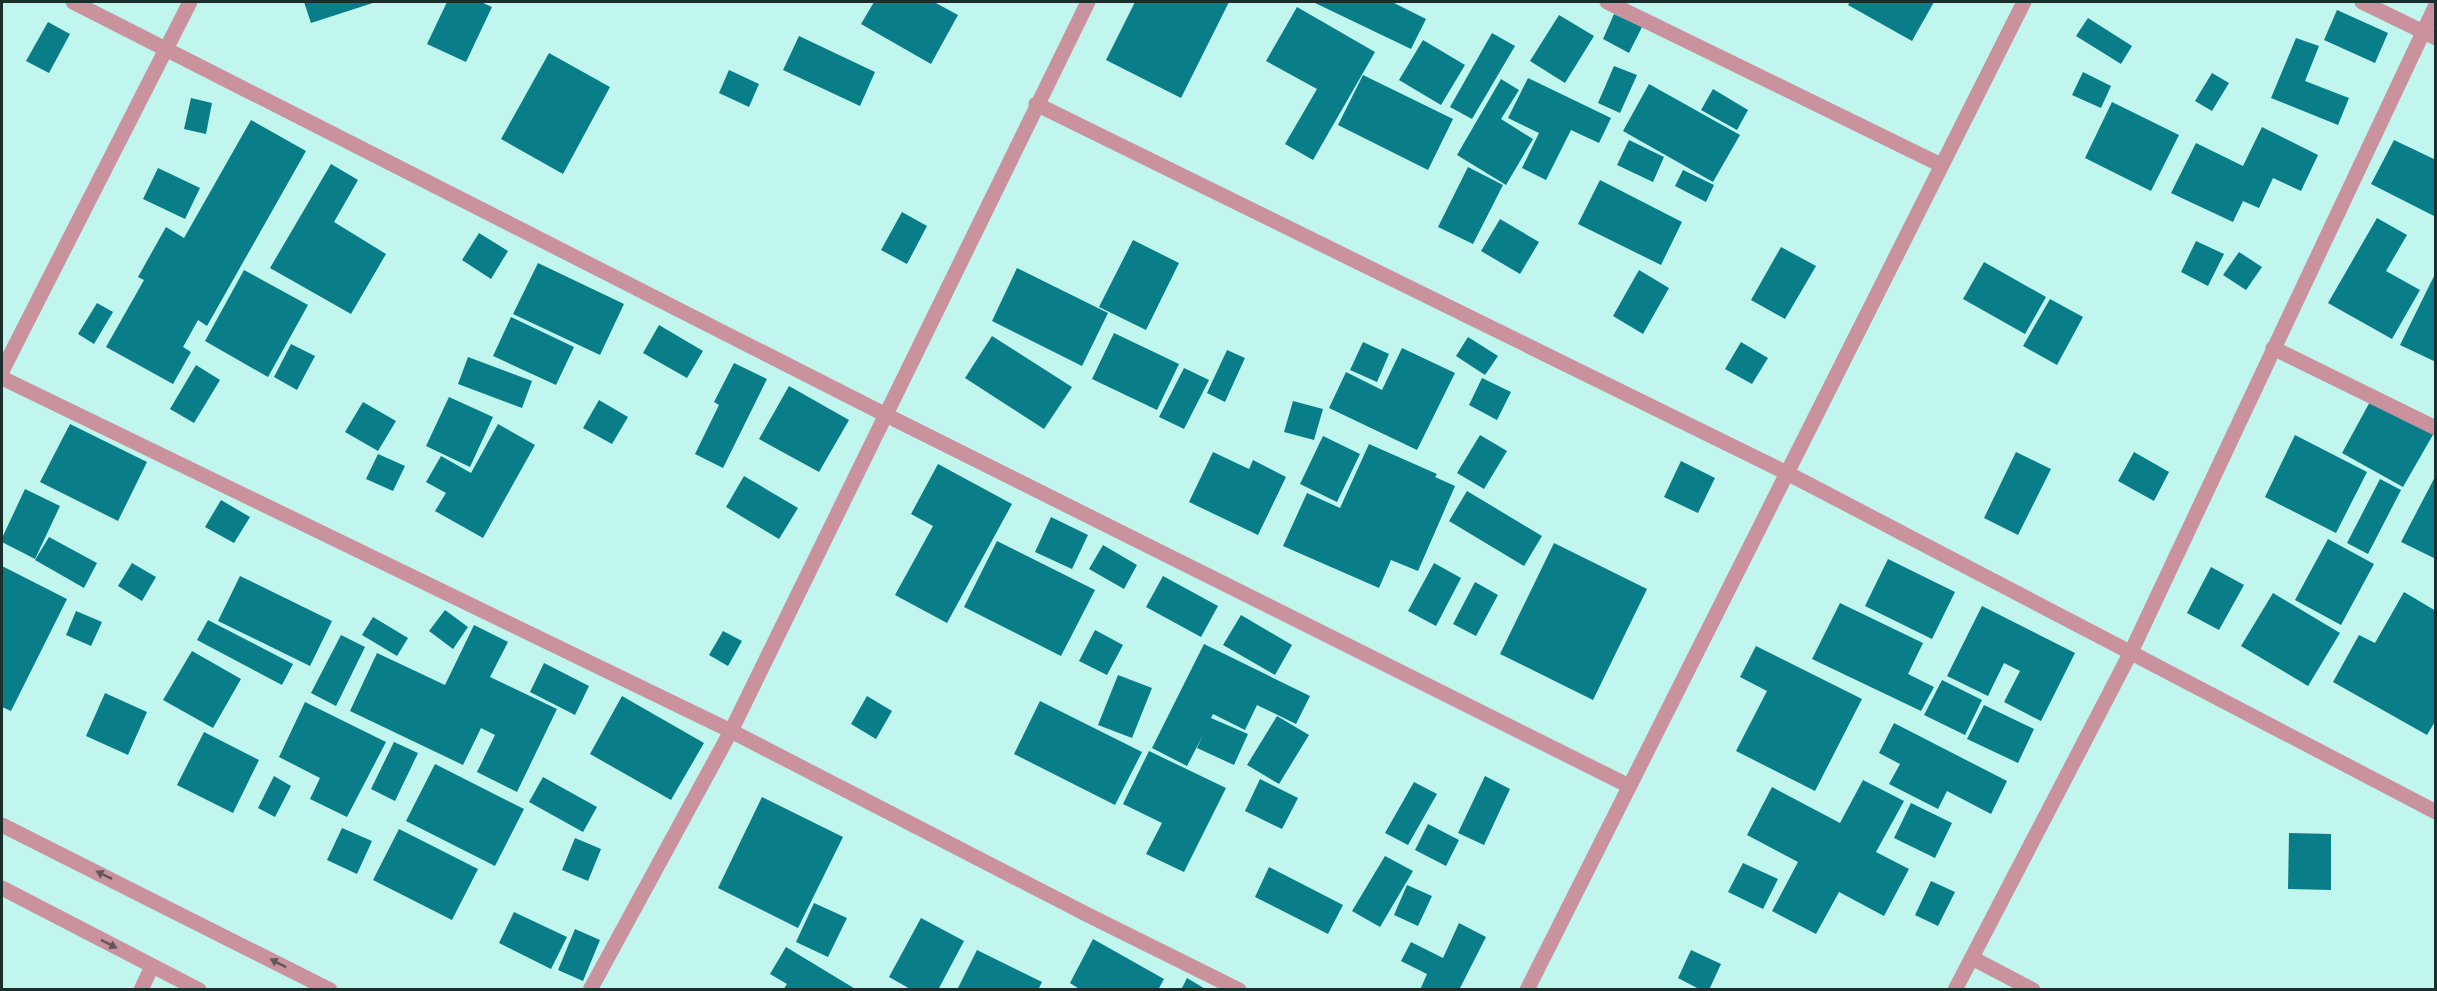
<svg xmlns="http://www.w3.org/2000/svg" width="2437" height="991" font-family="'Open Sans',sans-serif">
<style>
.building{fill:#097d88}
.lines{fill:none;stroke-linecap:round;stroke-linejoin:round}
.minor{stroke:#c9929d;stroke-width:15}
.tertiary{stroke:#c9929d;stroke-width:15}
.oneway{fill:#605759}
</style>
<rect width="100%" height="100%" fill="#c1f6ef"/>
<!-- building -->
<g class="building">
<path d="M304,2H376L311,23Z"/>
<path d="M447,2H481L492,7L466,62L427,44Z"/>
<path d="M874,2H934L958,15L931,64L861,24Z"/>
<path d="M1135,2H1229L1181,98L1106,60Z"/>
<path d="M1313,2H1395L1394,3L1426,19L1411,49Z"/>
<path d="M1850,2H1934L1912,41L1848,5Z"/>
<path d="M1297,7L1375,52L1313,160L1285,144L1317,89L1266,61Z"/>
<path d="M2337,10L2388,33L2375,63L2324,40Z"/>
<path d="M1614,14L1642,27L1629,53L1603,39Z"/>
<path d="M1559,15L1594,36L1565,83L1530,61Z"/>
<path d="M2088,18L2132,46L2121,64L2076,36Z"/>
<path d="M48,22L70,34L49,73L26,61Z"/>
<path d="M1492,33L1515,46L1472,119L1450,107Z"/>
<path d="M799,36L875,72L860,106L783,70Z"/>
<path d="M2296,38L2319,46L2305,81L2349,98L2338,125L2271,98Z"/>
<path d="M1423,40L1465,65L1441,105L1399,80Z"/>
<path d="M549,53L610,87L563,174L501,139Z"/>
<path d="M1614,66L1637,75L1620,113L1598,103Z"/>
<path d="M729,70L759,84L749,107L719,93Z"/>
<path d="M2083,72L2111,86L2101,108L2072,95Z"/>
<path d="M2212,73L2229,83L2212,111L2195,101Z"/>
<path d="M1363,75L1453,119L1428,170L1338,125Z"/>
<path d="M1528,78L1611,118L1599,143L1571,130L1546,180L1522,168L1539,133L1508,118Z"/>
<path d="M1501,79L1519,90L1501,119L1533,139L1506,185L1457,155Z"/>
<path d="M1649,84L1740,135L1713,182L1623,131Z"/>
<path d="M1713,89L1748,110L1737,130L1701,110Z"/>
<path d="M191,98L212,103L206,134L184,129Z"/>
<path d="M2112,102L2179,135L2151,191L2085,158Z"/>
<path d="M251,120L306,151L207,326L198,320L183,347L191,352L173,384L106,347L144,280L138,277L166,227L184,238Z"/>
<path d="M2262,127L2318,155L2301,191L2273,178L2259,208L2243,201L2233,222L2171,193L2196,143L2243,166Z"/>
<path d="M1629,140L1664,157L1653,182L1617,165Z"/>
<path d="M2394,140L2436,160V217L2371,184Z"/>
<path d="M331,164L358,180L334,222L386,254L351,314L270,268Z"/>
<path d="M1468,167L1503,185L1473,244L1438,227Z"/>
<path d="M158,168L200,188L185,219L143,199Z"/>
<path d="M1683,170L1714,185L1706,202L1675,186Z"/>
<path d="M1600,180L1682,222L1661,265L1578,224Z"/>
<path d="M902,212L927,226L907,264L881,250Z"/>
<path d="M2377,218L2407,235L2386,271L2420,290L2392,339L2328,303Z"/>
<path d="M1500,219L1539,242L1520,274L1481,251Z"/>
<path d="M479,233L508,251L491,279L462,260Z"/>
<path d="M1133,240L1179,263L1146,330L1099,307Z"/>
<path d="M2196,241L2224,254L2208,286L2181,272Z"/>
<path d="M1781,247L1816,266L1785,319L1751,300Z"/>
<path d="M2239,252L2262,267L2246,290L2223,275Z"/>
<path d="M1984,262L2046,297L2025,334L1963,299Z"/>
<path d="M538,263L624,304L600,355L513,314Z"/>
<path d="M1017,268L1108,313L1082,366L992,321Z"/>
<path d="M244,270L308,305L268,377L205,341Z"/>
<path d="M1639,270L1669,288L1643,334L1613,316Z"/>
<path d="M2436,272V362L2400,345Z"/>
<path d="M2050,299L2083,317L2057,365L2023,346Z"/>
<path d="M97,303L113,312L94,344L78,334Z"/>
<path d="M511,317L574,347L556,385L493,356Z"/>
<path d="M659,325L703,351L687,378L643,353Z"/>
<path d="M1114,333L1179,364L1157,410L1092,379Z"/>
<path d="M992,336L1072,387L1044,429L965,378Z"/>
<path d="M1468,337L1498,356L1485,375L1456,356Z"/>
<path d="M1363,342L1389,354L1377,382L1350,370Z"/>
<path d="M1741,342L1768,358L1752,384L1725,369Z"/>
<path d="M291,344L315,356L297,390L274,377Z"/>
<path d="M1402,348L1455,373L1417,450L1329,408L1346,372L1382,390Z"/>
<path d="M1227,350L1245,358L1225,402L1207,393Z"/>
<path d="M468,357L532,381L522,408L458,384Z"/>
<path d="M734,363L767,379L723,468L695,454L719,405L714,402Z"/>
<path d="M196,365L220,380L194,423L170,409Z"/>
<path d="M1184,368L1209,380L1184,429L1159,417Z"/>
<path d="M1482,378L1511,392L1497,420L1469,405Z"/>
<path d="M789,386L849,420L819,472L759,439Z"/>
<path d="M449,397L493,417L470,467L426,446Z"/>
<path d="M2372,398L2434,433L2403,487L2342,453Z"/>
<path d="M599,400L628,417L612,444L583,428Z"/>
<path d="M1293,401L1323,409L1314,440L1284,432Z"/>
<path d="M363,402L396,421L378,451L345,432Z"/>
<path d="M70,424L147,462L118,521L40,482Z"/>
<path d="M498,424L535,445L483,538L435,511L446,493L426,482L441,456L471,473Z"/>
<path d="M1480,435L1507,451L1484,489L1457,473Z"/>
<path d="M2295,435L2367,472L2336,533L2265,497Z"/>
<path d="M1323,436L1360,454L1337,502L1300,484Z"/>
<path d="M1369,444L1437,474L1435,477L1455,486L1418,571L1391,560L1379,588L1283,546L1307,493L1340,508Z"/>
<path d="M1213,452L1249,469L1253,460L1286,477L1258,535L1189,502Z"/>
<path d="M2016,452L2051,469L2018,535L1984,518Z"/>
<path d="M2134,452L2169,472L2154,501L2118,481Z"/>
<path d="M378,454L405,466L393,491L366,479Z"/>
<path d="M1681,461L1715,478L1698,513L1664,497Z"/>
<path d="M938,464L1012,504L947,623L895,595L933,526L911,514Z"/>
<path d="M2436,475V559L2401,542Z"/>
<path d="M744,476L798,508L779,539L726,507Z"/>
<path d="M2380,479L2401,490L2368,554L2347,543Z"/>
<path d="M25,489L60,506L35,559L2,542V538Z"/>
<path d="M1467,491L1542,536L1524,566L1449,521Z"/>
<path d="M221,500L250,517L234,543L205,527Z"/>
<path d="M1051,517L1088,535L1072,569L1035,552Z"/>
<path d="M49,537L97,563L84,588L35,560Z"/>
<path d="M2328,539L2374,564L2341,625L2295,600Z"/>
<path d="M997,541L1095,590L1061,656L964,607Z"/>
<path d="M1554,543L1647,589L1593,700L1500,654Z"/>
<path d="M1103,545L1137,565L1124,589L1089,569Z"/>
<path d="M1888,559L1955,592L1932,639L1865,606Z"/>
<path d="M132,563L156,577L142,601L118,586Z"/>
<path d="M1434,563L1461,578L1436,626L1408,611Z"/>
<path d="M2,566L67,599L11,711L2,707Z"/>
<path d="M2211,567L2244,585L2219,630L2187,613Z"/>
<path d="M240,576L332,621L310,666L218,621Z"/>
<path d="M1163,576L1218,606L1201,637L1146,607Z"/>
<path d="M1475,582L1498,595L1476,636L1453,624Z"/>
<path d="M2404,592L2436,611V720L2427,735L2333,682L2359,635L2375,643Z"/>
<path d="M2273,593L2340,633L2308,686L2241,646Z"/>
<path d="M1840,603L1923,643L1908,674L1934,687L1921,711L1812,659Z"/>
<path d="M1982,606L2075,653L2041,721L2004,702L2020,671L2004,663L1988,696L1947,676Z"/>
<path d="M445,610L468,627L453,649L429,631Z"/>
<path d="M76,611L102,622L91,646L66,635Z"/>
<path d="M1241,615L1292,645L1275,675L1223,645Z"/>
<path d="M373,617L408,638L397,656L362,635Z"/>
<path d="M208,620L293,664L282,685L197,640Z"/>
<path d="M474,625L508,642L490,677L557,709L517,792L477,772L495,735L481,728L463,765L350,711L377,653L445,685Z"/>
<path d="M1095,630L1123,645L1107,675L1079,661Z"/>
<path d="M723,631L742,641L728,666L709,655Z"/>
<path d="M341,635L365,647L336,706L311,693Z"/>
<path d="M1204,644L1310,696L1296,724L1257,705L1245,730L1213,714L1211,718L1248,734L1234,765L1197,748L1203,735L1187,766L1152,748Z"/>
<path d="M1756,646L1862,699L1815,791L1736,751L1767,691L1740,677Z"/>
<path d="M192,651L241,679L213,728L163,700Z"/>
<path d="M544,663L589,686L575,715L530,692Z"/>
<path d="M1118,675L1152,688L1132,738L1098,725Z"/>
<path d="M1942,680L1982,700L1965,735L1924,715Z"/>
<path d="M105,693L147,712L128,755L86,736Z"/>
<path d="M622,696L704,743L671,800L590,754Z"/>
<path d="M867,696L892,711L876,739L851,724Z"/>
<path d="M1040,701L1142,752L1115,805L1014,754Z"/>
<path d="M305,702L386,742L347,817L310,799L320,778L279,757Z"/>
<path d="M1984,705L2034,729L2018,763L1967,739Z"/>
<path d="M1277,716L1309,735L1279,784L1247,765Z"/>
<path d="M1894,723L2007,781L1991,814L1947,791L1938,809L1889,784L1900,764L1879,753Z"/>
<path d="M204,732L259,760L233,813L177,785Z"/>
<path d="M394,742L418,753L395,801L371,789Z"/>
<path d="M1149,751L1226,788L1184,872L1146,854L1162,823L1123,804Z"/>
<path d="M435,764L524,809L495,866L406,821Z"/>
<path d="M274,776L291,786L275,817L258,808Z"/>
<path d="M1485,776L1510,789L1484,845L1458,833Z"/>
<path d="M543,777L597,807L583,832L529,802Z"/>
<path d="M1260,779L1298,798L1282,829L1245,811Z"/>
<path d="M1863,780L1904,801L1876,852L1909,869L1884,916L1839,892L1816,934L1772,911L1798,862L1747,835L1772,787L1840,823Z"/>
<path d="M1414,782L1437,794L1408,845L1385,833Z"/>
<path d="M762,797L843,837L798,928L718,888Z"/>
<path d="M1911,803L1952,823L1935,858L1894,838Z"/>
<path d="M1428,824L1459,840L1446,866L1415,850Z"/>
<path d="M342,828L372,841L357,874L327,860Z"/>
<path d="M399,829L478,869L452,920L373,880Z"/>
<path d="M2289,833L2331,834V890L2288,889Z"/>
<path d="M575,838L601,849L588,881L562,870Z"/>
<path d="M1385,856L1413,871L1380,927L1352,911Z"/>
<path d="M1743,863L1778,879L1763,909L1728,892Z"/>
<path d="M1269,867L1343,905L1328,934L1255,897Z"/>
<path d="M1931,881L1955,892L1938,926L1915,915Z"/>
<path d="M1407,885L1432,896L1418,926L1394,915Z"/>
<path d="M814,903L847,918L828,957L796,942Z"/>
<path d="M514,912L567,937L551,969L499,943Z"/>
<path d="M921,918L964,941L938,990H912L889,977Z"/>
<path d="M1459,923L1486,937L1459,990H1420L1427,974L1401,961L1411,942L1443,958Z"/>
<path d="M575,929L600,940L583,981L558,970Z"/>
<path d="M1093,939L1164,979L1158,990H1081L1070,983Z"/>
<path d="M786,947L857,990H783L787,984L770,974Z"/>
<path d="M977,950L1042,982L1038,990H957Z"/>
<path d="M1691,950L1721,964L1709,990H1701L1678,978Z"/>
<path d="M1187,978L1207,990H1181Z"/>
</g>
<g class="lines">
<!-- minor -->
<g class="minor">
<path d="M73,2L884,414L1629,786"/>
<path d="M1607,2L1941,165"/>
<path d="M2362,2L2436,38"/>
<path d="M1036,104L1787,473L2436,812"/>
<path d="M2273,348L2436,428"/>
<path d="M2,371L190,2"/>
<path d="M2,378L731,731L1086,914L1239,990"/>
<path d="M1972,958L2033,990"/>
<path d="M141,990L152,966"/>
<path d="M590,990L731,731L1088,2"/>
<path d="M1527,990L2024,2"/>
<path d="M1955,990L2131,652L2436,5"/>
</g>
<!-- tertiary -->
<g class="tertiary">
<path d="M2,825L330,990"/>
<path d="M2,888L199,990"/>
</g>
</g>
<!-- one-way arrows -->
<defs><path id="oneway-solid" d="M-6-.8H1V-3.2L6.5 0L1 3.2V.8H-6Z" transform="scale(1.5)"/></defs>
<g class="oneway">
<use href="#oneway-solid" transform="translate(104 875) rotate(-154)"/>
<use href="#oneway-solid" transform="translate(109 944) rotate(27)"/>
<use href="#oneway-solid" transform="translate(278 963) rotate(-153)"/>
</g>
<!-- border -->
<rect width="2437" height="991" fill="none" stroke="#1a2f2c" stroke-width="6"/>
</svg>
